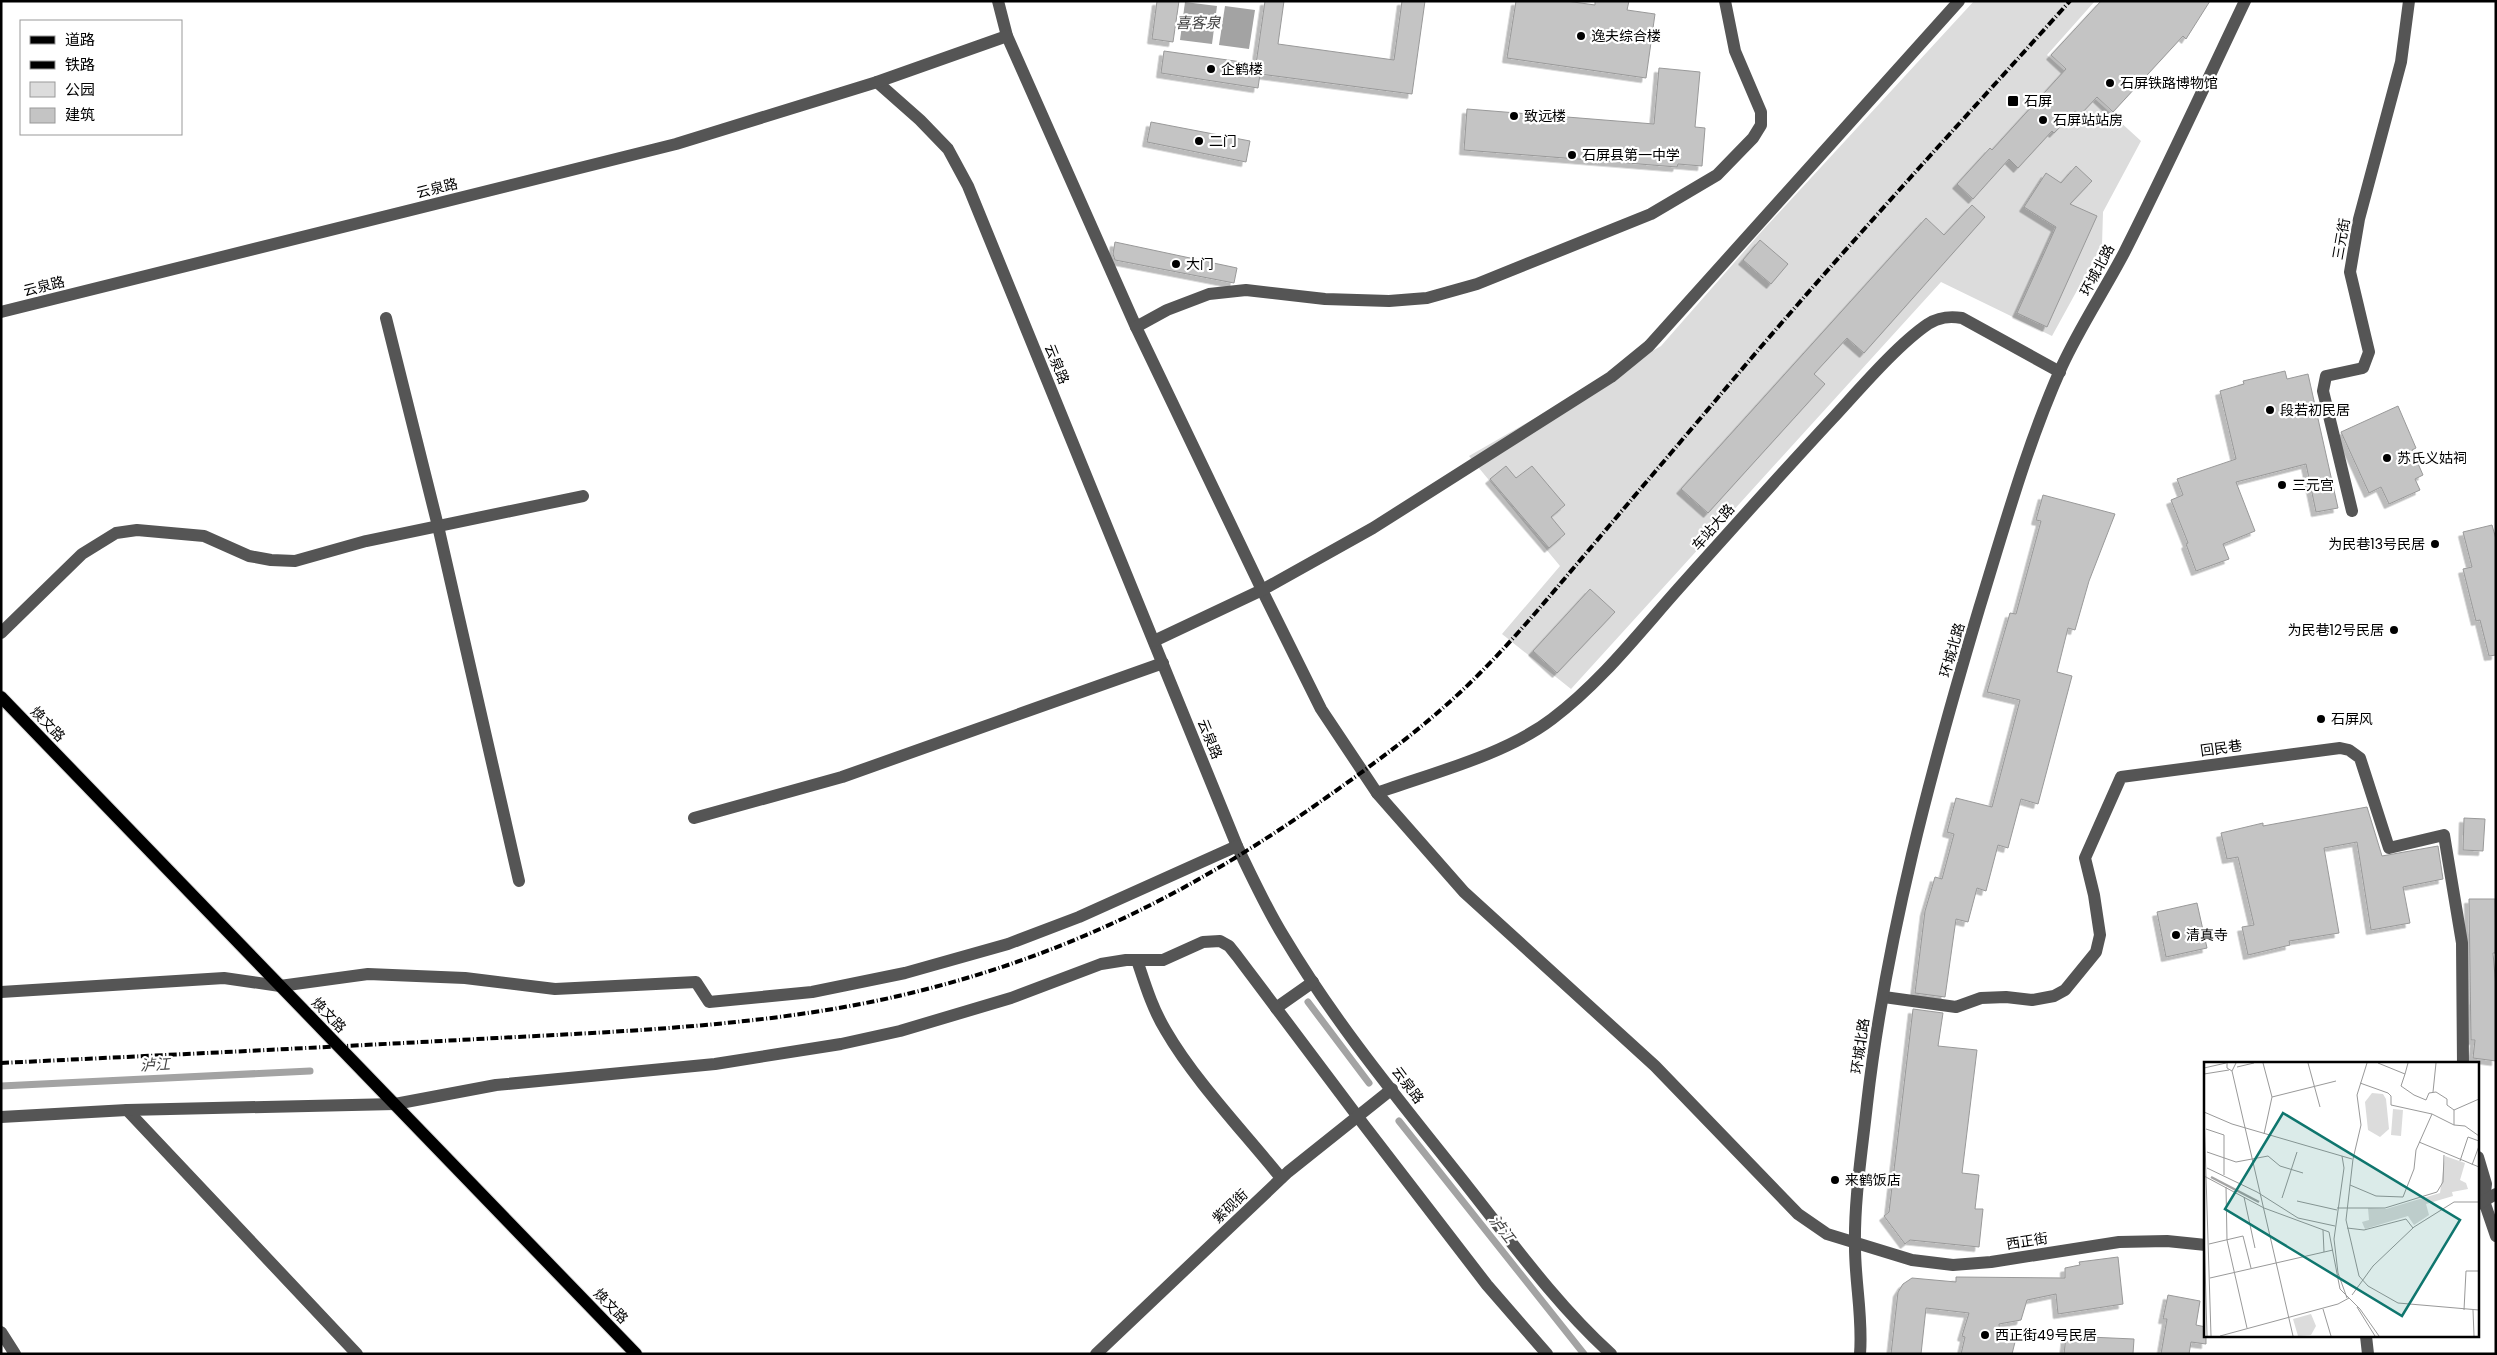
<svg xmlns="http://www.w3.org/2000/svg" width="2497" height="1355" font-family="Poppins,'Noto Sans SC',sans-serif">
<style>
.green{fill:#dcdcdc}
.water{fill:#a3a3a3}
.lines{fill:none;stroke-linecap:round;stroke-linejoin:round}
.stream{stroke:#a3a3a3;stroke-width:7}
.building{fill:#c4c4c4;stroke:#999;filter:url(#shadow)}
.major-casing{stroke:#dbdbdb;stroke-width:14}
.minor{stroke:#555;stroke-width:12}
.major{stroke:#000;stroke-width:12}
.rail{stroke:#000;stroke-width:4;stroke-dasharray:8 2.5 1 2.5;stroke-linecap:butt}
.poi-dot{fill:#000;stroke:#fff;stroke-width:2}
.labels{text-anchor:middle;stroke-width:4.5;stroke-linejoin:round;paint-order:stroke}
.poi-label{font-size:14px;fill:#000;stroke:#fff;text-anchor:start}
.street-label{font-size:14px;fill:#000;stroke:#fff}
.water-label{font-size:15px;font-style:italic;fill:#444;stroke:#fff}
.inset-river{fill:none;stroke:#a3a3a3;stroke-width:2.5}
.inset-road{fill:none;stroke:#999;stroke-width:1}
.view{fill:#0f766e;fill-opacity:0.15;stroke:#0f766e;stroke-width:2.5}
.inset-edge{fill:none;stroke:#000;stroke-width:2.5}
</style>
<defs>
<filter id="shadow"><feDropShadow dx="-4.5" dy="4.5" stdDeviation="0" flood-color="#0004"/></filter>
</defs>
<rect width="100%" height="100%" fill="#fff"/>
<!-- green -->
<path class="green" d="M1974,1H2095L2047,55L2141,141L2103,212L2102,245L2052,336L1941,282L1571,689L1502,634L1560,566L1469,456L1661,346L1762,231Z"/>
<!-- water -->
<g class="water">
<path d="M1185,2L1217,6L1212,44L1180,40Z"/>
<path d="M1225,6L1255,10L1249,49L1219,45Z"/>
</g>
<g class="lines">
<!-- stream -->
<g class="stream">
<path d="M1308,1002L1369,1083"/>
<path d="M1,1086L310,1071"/>
<path d="M1399,1121L1584,1354"/>
</g>
</g>
<!-- building -->
<g class="building">
<path d="M1157,1H1179L1173,42L1152,39Z"/>
<path d="M1265,1H1284L1278,44L1394,60L1402,1H1425L1412,94L1260,74L1258,88L1161,73L1164,51L1256,64Z"/>
<path d="M1516,1H1566L1595,5V1H1629L1627,10L1655,14L1646,78L1507,58Z"/>
<path d="M2101,1H2210L2186,39L2183,36L2113,112L2097,97L2080,115L2075,111L2054,133L2052,131L2018,168L2009,159L1973,199L1957,184L1990,148L1992,150L2066,69L2051,55Z"/>
<path d="M1659,68L1700,72L1695,127L1705,128L1702,166L1678,164L1677,167L1464,150L1467,109L1654,124Z"/>
<path d="M1151,122L1250,141L1246,162L1147,142Z"/>
<path d="M2076,166L2092,181L2070,204L2097,216L2047,327L2017,313L2056,227L2024,207L2046,173L2061,183Z"/>
<path d="M1972,205L1985,217L1864,353L1847,338L1814,374L1825,384L1708,513L1681,489L1926,218L1944,235Z"/>
<path d="M1760,240L1788,264L1771,284L1743,260Z"/>
<path d="M1115,242L1237,268L1234,283L1115,260L1113,254Z"/>
<path d="M2285,371L2287,379L2308,374L2338,508L2316,512L2306,464L2236,482L2255,531L2223,544L2229,559L2196,571L2186,544L2188,543L2171,500L2183,495L2177,479L2236,459L2220,391L2244,384L2243,381Z"/>
<path d="M2398,406L2416,448L2412,450L2423,475L2415,479L2420,490L2389,504L2381,487L2369,493L2341,432Z"/>
<path d="M1506,466L1516,478L1532,466L1565,505L1551,517L1565,534L1549,548L1490,479Z"/>
<path d="M2043,495L2115,514L2089,581L2075,630L2068,628L2057,672L2072,676L2038,804L2021,799L2008,848L1998,845L1986,891L1977,888L1968,922L1956,919L1945,997L1915,993L1925,911L1935,877L1942,879L1954,834L1947,832L1956,798L1992,807L2020,700L1987,692L2010,613L2016,614L2041,521L2036,520Z"/>
<path d="M2492,525L2496,539V655L2489,656L2480,620L2476,621L2463,569L2472,567L2463,532Z"/>
<path d="M1590,589L1615,612L1557,673L1533,651Z"/>
<path d="M2367,807L2382,856L2438,846L2443,879L2403,887L2410,923L2371,930L2357,842L2324,848L2339,933L2289,941L2290,945L2248,955L2242,927L2254,925L2238,857L2227,859L2221,833L2263,823V826Z"/>
<path d="M2464,818L2485,819L2483,851L2463,850Z"/>
<path d="M2469,899H2495L2496,953H2493L2496,987V1061L2473,1058L2475,1040H2471Z"/>
<path d="M2197,903L2207,948L2166,957L2157,912Z"/>
<path d="M1913,1009L1943,1013L1938,1046L1977,1050L1962,1173L1979,1175L1975,1209H1983L1979,1247L1910,1240L1905,1244L1884,1216L1889,1212Z"/>
<path d="M2118,1257L2123,1304L2058,1314L2056,1294L2027,1300L2021,1320L1999,1324L2000,1333L2017,1334L2012,1354H1961L1965,1337L1962,1336L1969,1313L1926,1308L1921,1354H1891L1898,1292L1903,1284L1912,1278L1956,1282V1277L2065,1278V1268L2080,1265L2079,1262Z"/>
<path d="M2168,1295L2200,1301L2196,1325L2206,1327V1344L2191,1342L2189,1354H2161L2167,1319H2163Z"/>
<path d="M2066,1336L2134,1339L2133,1354H2064Z"/>
</g>
<g class="lines">
<defs>
<path id="major" d="M1,697L636,1354"/>
</defs>
<!-- major casing -->
<use href="#major" class="major-casing"/>
<!-- minor -->
<g class="minor">
<path d="M998,1L1007,36L1136,327L1262,590L1321,709L1377,793L1464,892L1655,1066L1798,1214L1827,1234L1912,1260L1953,1265L1991,1262L2119,1242L2167,1241L2206,1245"/>
<path d="M877,82L920,120L948,149L968,186L1237,846C1252,877 1266,908 1284,937C1337,1026 1404,1106 1468,1187C1513,1244 1557,1305 1611,1354"/>
<path d="M1,312L676,144L877,82L1007,36"/>
<path d="M386,318L438,526L519,881"/>
<path d="M1136,327L1167,310L1209,294L1246,290L1325,299L1389,301L1427,298L1477,284L1651,214L1717,175L1753,138L1761,125V112L1735,51L1725,1"/>
<path d="M2352,511L2323,391L2326,376L2363,368L2369,352L2350,272L2359,219L2401,62L2409,1"/>
<path d="M1,633L82,554L116,533L137,530L204,536L249,556L271,560L295,561L366,541L583,496"/>
<path d="M1154,641L1262,590L1373,528L1611,377L1649,346L1959,1"/>
<path d="M1377,793C1432,773 1505,755 1552,719C1600,683 1638,634 1678,589C1729,532 1780,475 1832,419C1858,391 1897,345 1928,324C1939,317 1949,316 1962,318L2060,372"/>
<path d="M694,818L842,777L1163,663"/>
<path d="M1137,960C1145,984 1152,1008 1166,1031C1195,1081 1244,1132 1281,1178"/>
<path d="M1,992L224,978L280,986L368,974L465,978L555,989L696,982L709,1002L812,992L905,973L1008,944L1079,917L1237,846"/>
<path d="M1884,997L1956,1007L1981,998L2006,997L2032,1000L2054,996L2065,990L2096,952L2100,935L2094,895L2085,858L2121,777L2340,748L2349,750L2360,758L2389,848L2444,835L2462,943L2463,1064"/>
<path d="M1276,1008L1313,982"/>
<path d="M127,1110L357,1354"/>
<path d="M1,1117L127,1110L395,1104L496,1085L715,1064L841,1044L900,1031L1011,998L1101,964L1126,960H1163L1203,942L1220,941L1229,946L1237,956L1364,1125L1487,1285L1547,1354"/>
<path d="M2478,1157L2486,1184L2484,1201L2496,1236"/>
<path d="M2478,1204L2496,1194"/>
<path d="M1,1332L15,1354"/>
<path d="M2366,1336L2368,1354"/>
<path d="M1096,1354L1288,1172L1392,1089"/>
<path d="M1860,1354C1863,1317 1855,1283 1855,1247C1854,1200 1862,1151 1867,1104C1886,937 1931,770 1979,609C2004,528 2027,444 2062,366C2080,327 2104,291 2124,253C2166,170 2205,85 2245,1"/>
</g>
<!-- major -->
<use href="#major" class="major"/>
<!-- rail -->
<path class="rail" d="M1,1063C166,1055 332,1047 497,1038C632,1031 784,1025 915,992C1070,954 1198,889 1327,797C1381,759 1435,719 1481,672C1519,634 1553,592 1588,551C1641,488 1695,425 1748,362C1853,239 1962,121 2070,1"/>
</g>
<!-- markers -->
<g class="poi-dot">
<circle cx="1581" cy="36" r="5"/>
<circle cx="1211" cy="69" r="5"/>
<circle cx="2110" cy="83" r="5"/>
<rect x="2007" y="95" width="12" height="12" rx="2.5"/>
<circle cx="1514" cy="116" r="5"/>
<circle cx="2043" cy="120" r="5"/>
<circle cx="1199" cy="141" r="5"/>
<circle cx="1572" cy="155" r="5"/>
<circle cx="1176" cy="264" r="5"/>
<circle cx="2270" cy="410" r="5"/>
<circle cx="2387" cy="458" r="5"/>
<circle cx="2282" cy="485" r="5"/>
<circle cx="2435" cy="544" r="5"/>
<circle cx="2394" cy="630" r="5"/>
<circle cx="2321" cy="719" r="5"/>
<circle cx="2176" cy="935" r="5"/>
<circle cx="1835" cy="1180" r="5"/>
<circle cx="1985" cy="1335" r="5"/>
</g>
<g class="labels">
<!-- poi labels -->
<g class="poi-label">
<text x="1591" y="41">逸夫综合楼</text>
<text x="1221" y="74">企鹤楼</text>
<text x="2120" y="88">石屏铁路博物馆</text>
<text x="2024" y="106">石屏</text>
<text x="1524" y="121">致远楼</text>
<text x="2053" y="125">石屏站站房</text>
<text x="1209" y="146">二门</text>
<text x="1582" y="160">石屏县第一中学</text>
<text x="1186" y="269">大门</text>
<text x="2280" y="415">段若初民居</text>
<text x="2397" y="463">苏氏义姑祠</text>
<text x="2292" y="490">三元宫</text>
<text x="2425" y="549" text-anchor="end">为民巷13号民居</text>
<text x="2384" y="635" text-anchor="end">为民巷12号民居</text>
<text x="2331" y="724">石屏风</text>
<text x="2186" y="940">清真寺</text>
<text x="1845" y="1185">来鹤饭店</text>
<text x="1995" y="1340">西正街49号民居</text>
</g>
<!-- street labels -->
<g class="street-label">
<text transform="translate(437 188) rotate(-14)" y="5">云泉路</text>
<text transform="translate(2341 239) rotate(-80)" y="5">三元街</text>
<text transform="translate(2097 270) rotate(-62)" y="5">环城北路</text>
<text transform="translate(44 286) rotate(-14)" y="5">云泉路</text>
<text transform="translate(1057 364) rotate(68)" y="5">云泉路</text>
<text transform="translate(1713 527) rotate(-49)" y="5">车站大路</text>
<text transform="translate(1952 650) rotate(-74)" y="5">环城北路</text>
<text transform="translate(48 724) rotate(46)" y="5">焕文路</text>
<text transform="translate(1210 739) rotate(68)" y="5">云泉路</text>
<text transform="translate(2221 748) rotate(-8)" y="5">回民巷</text>
<text transform="translate(329 1015) rotate(46)" y="5">焕文路</text>
<text transform="translate(1860 1046) rotate(-82)" y="5">环城北路</text>
<text transform="translate(1408 1085) rotate(53)" y="5">云泉路</text>
<text transform="translate(1230 1206) rotate(-43)" y="5">紫砚街</text>
<text transform="translate(2027 1241) rotate(-9)" y="5">西正街</text>
<text transform="translate(611 1306) rotate(46)" y="5">焕文路</text>
</g>
<!-- water labels -->
<g class="water-label">
<text x="1198" y="28">喜客泉</text>
<text transform="translate(155 1065) rotate(-3)" y="5">泸江</text>
<text transform="translate(1502 1229) rotate(52)" y="5">泸江</text>
</g>
</g>
<!-- overview -->
<g transform="translate(2204 1062)">
<rect width="275" height="275" fill="#fff"/>
<path d="M168,31L179,32L182,37L185,67L176,75L164,68L161,40ZM189,47L199,48L197,74L187,73ZM241,94L261,101L256,118L262,121L264,127L248,130L249,134L222,142L225,153L210,163L204,154L161,167L158,160L165,158L164,146L182,147L236,131ZM107,252L112,264L107,273L94,274L89,257Z" fill="#dcdcdc"/>
<path class="inset-river" d="M7,115L55,140"/>
<path class="inset-road" d="M23,1V6L28,9L32,1M59,1L68,35L132,19M104,1L116,45M163,1L153,33L157,63L149,97L142,158L155,214L164,224L194,241L275,248M174,1L201,12L204,1M33,5L50,1M0,6L22,1M28,9L89,274M0,12L25,8M201,12L197,24L210,33L222,38L225,31L232,30L243,37V43L250,48V63M156,21L184,31L187,34V43L228,52L250,63L261,64L275,74M229,30L232,1M250,48L275,37M0,50L28,62L148,97M0,50L7,274M2,67L20,73V113M60,72L68,35M215,80L275,105M3,90L32,100L64,94L76,104L99,111M138,94L140,106L130,177L134,211L143,236M256,99L264,75L275,79M268,103L275,84M3,106L53,130L94,156L131,164M0,114L60,146L125,170L136,227L156,247L175,274M146,123L172,134L199,135L210,107L212,88L228,52M22,125L23,178L43,266M40,135L51,186M78,136L93,90M93,139L133,148M133,146H181L233,130L239,120L240,93M0,166L3,274M143,166L160,168L202,157L209,166M119,168L120,190M5,182L39,174L47,206M6,216L129,188M148,233L169,204L210,165L250,140H275M153,245L171,274M119,247L127,274M260,248L262,209H275M269,248L270,274M16,274L134,242L145,236"/>
<path class="view" d="M79,51L256,158L198,254L21,147Z"/>
<rect width="275" height="275" class="inset-edge"/>
</g>
<!-- border -->
<rect width="2497" height="1355" fill="none" stroke="#000000" stroke-width="5"/>
<!-- legend -->
<rect x="20" y="20" width="162" height="115" fill="#ffffff" stroke="#999999"/>
<rect x="30" y="36" width="25" height="8" fill="#000000" stroke="#999999"/>
<text x="65" y="45" font-size="15" fill="#000000">道路</text>
<rect x="30" y="61" width="25" height="8" fill="#000000" stroke="#999999"/>
<text x="65" y="70" font-size="15" fill="#000000">铁路</text>
<rect x="30" y="82" width="25" height="15" fill="#dcdcdc" stroke="#999999"/>
<text x="65" y="95" font-size="15" fill="#000000">公园</text>
<rect x="30" y="108" width="25" height="15" fill="#c4c4c4" stroke="#999999"/>
<text x="65" y="120" font-size="15" fill="#000000">建筑</text>
</svg>
